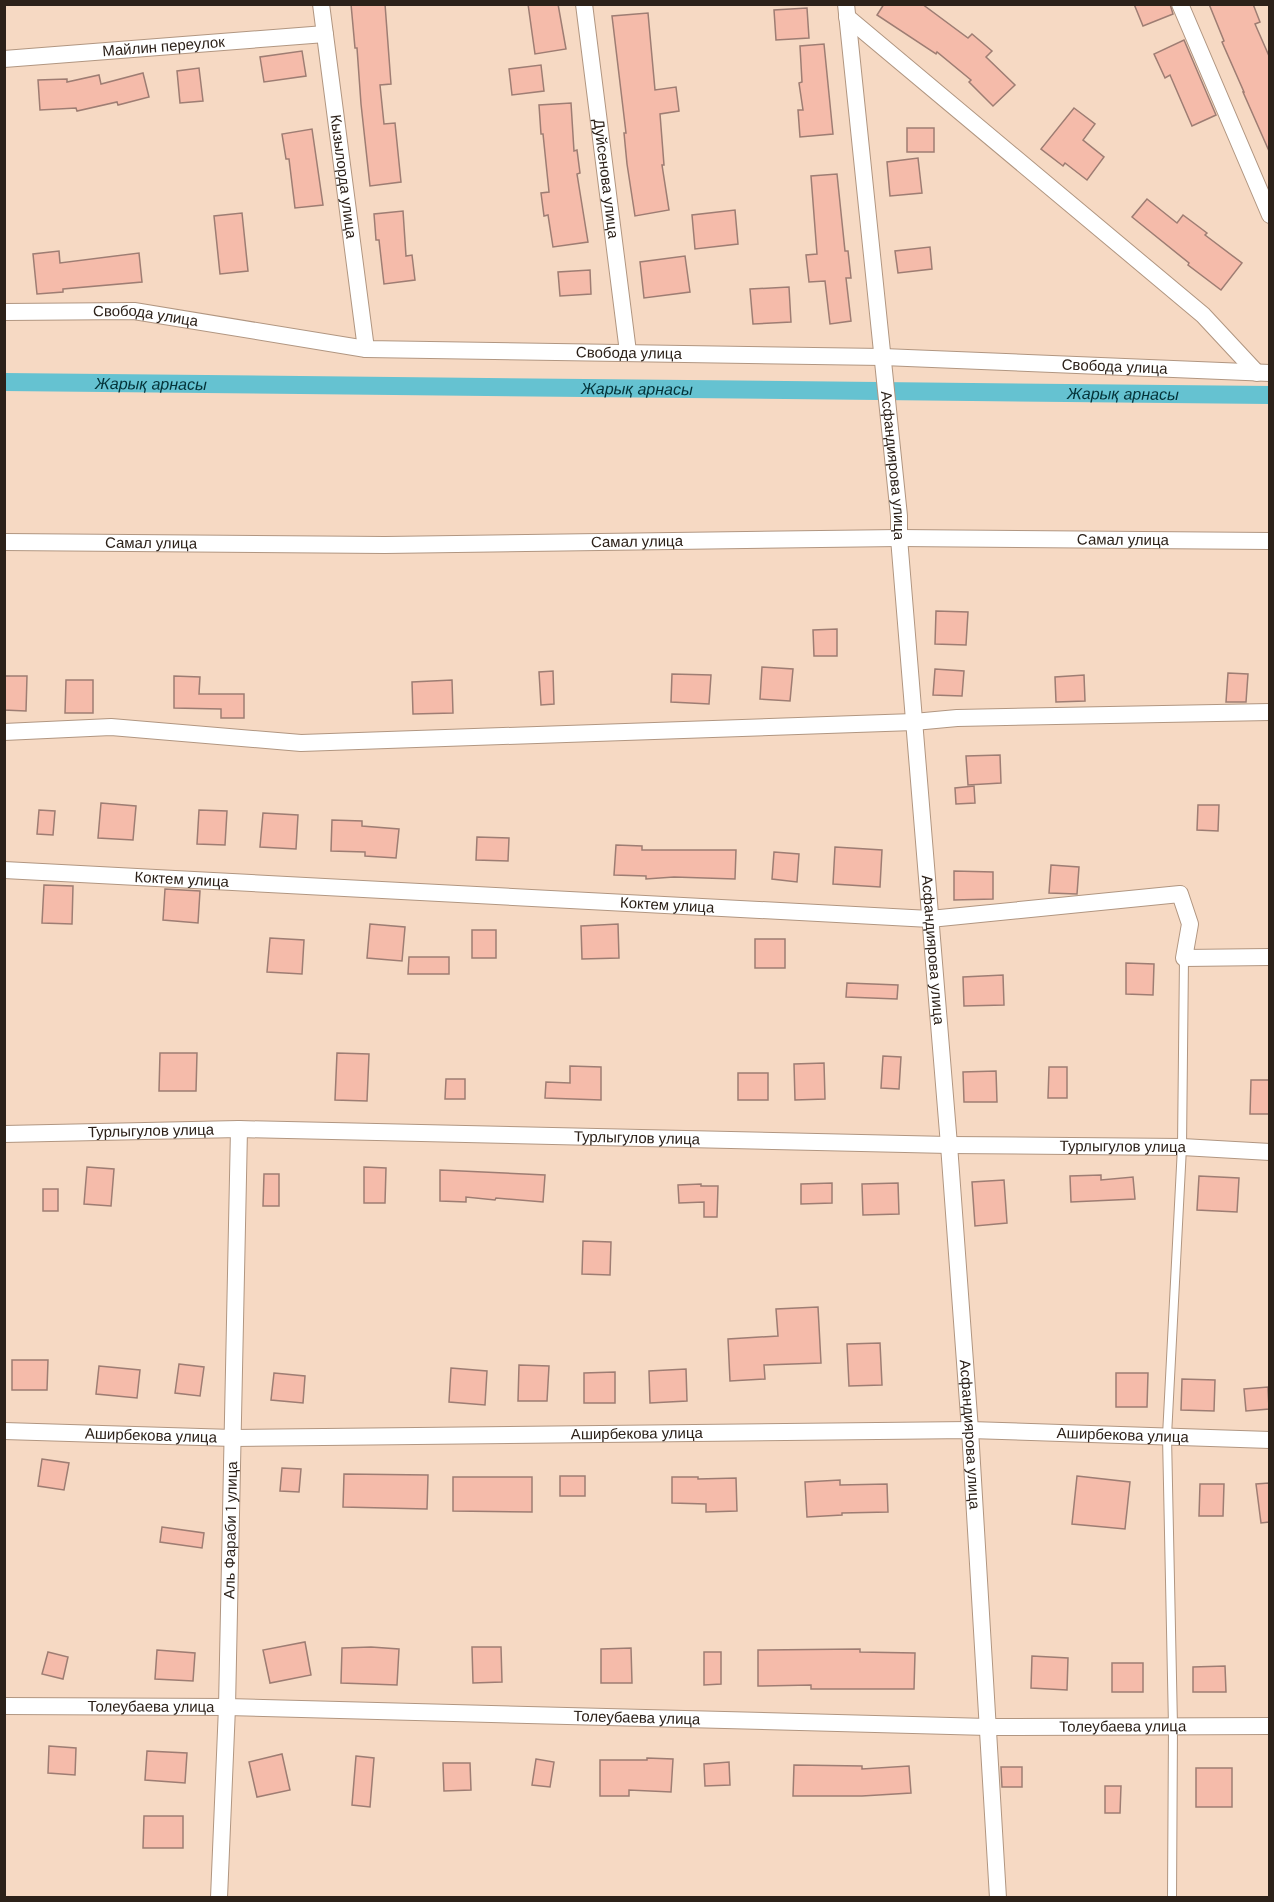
<svg xmlns="http://www.w3.org/2000/svg" width="1274" height="1902" font-family="'DM Sans',sans-serif">
<style>
.lines{fill:none;stroke-linecap:round;stroke-linejoin:round}
.canal{stroke:#65c2d1;stroke-width:18}
.building{fill:#f5bbaa;stroke:#9e7d73;stroke-width:1.5}
.lane-casing{stroke:#b19681;stroke-width:10}
.street-casing{stroke:#b19681;stroke-width:18}
.lane{stroke:#fff;stroke-width:8}
.street{stroke:#fff;stroke-width:16}
.labels{text-anchor:middle;stroke-width:5;stroke-linejoin:round;paint-order:stroke}
.street-label{font-size:15px;fill:#2c2119;stroke:#f6d9c3}
.water-label{font-size:16px;font-style:italic;fill:#033238;stroke:#f6d9c3}
</style>
<rect width="100%" height="100%" fill="#f6d9c3"/>
<g class="lines">
<!-- canal -->
<path class="canal" id="s1" d="M4,382L1270,395"/>
</g>
<!-- building -->
<g class="building">
<path d="M351,4H385L391,84L380,85L384,124L395,123L401,182L370,186L361,104L357,48H355Z"/>
<path d="M528,4H558L566,49L535,54Z"/>
<path d="M884,4H922L968,38L972,34L992,51L986,57L1015,85L993,106L969,82L971,80L937,52L936,54L877,15Z"/>
<path d="M1134,4H1170L1173,14L1143,26Z"/>
<path d="M1209,4H1253L1260,22L1255,24L1269,56V151L1243,92H1244L1222,42L1224,41Z"/>
<path d="M807,8L809,38L776,40L774,10Z"/>
<path d="M648,13L655,90L676,87L679,111L660,114L664,165H662L669,210L635,216L627,164L624,133H626L612,16Z"/>
<path d="M1184,40L1216,115L1192,126L1170,75L1165,78L1154,54Z"/>
<path d="M824,44L833,134L800,137L798,110H803L799,83L802,82L800,46Z"/>
<path d="M302,51L306,76L264,82L260,57Z"/>
<path d="M541,65L544,91L512,95L509,69Z"/>
<path d="M199,68L203,101L180,103L177,71Z"/>
<path d="M143,73L149,97L118,105L117,102L77,111L76,108L40,110L38,80L67,79V82L99,75L101,84Z"/>
<path d="M571,103L574,151L577,150L580,173L577,174L588,242L553,247L548,215L544,216L541,193L549,192L543,134H541L539,105Z"/>
<path d="M1074,108L1095,124L1083,140L1104,157L1087,180L1065,163L1063,166L1041,149Z"/>
<rect x="907" y="128" width="27" height="24"/>
<path d="M312,129L323,205L295,208L289,159H286L282,134Z"/>
<path d="M918,158L922,193L890,196L887,162Z"/>
<path d="M837,174L845,251H848L851,278H846L851,321L830,324L825,281L809,282L806,255L817,254L811,176Z"/>
<path d="M1147,199L1177,223L1183,215L1207,233L1205,235L1242,263L1221,290L1188,265L1189,263L1132,217Z"/>
<path d="M735,210L738,244L695,249L692,215Z"/>
<path d="M403,211L406,256L412,255L415,280L384,284L379,240H376L374,214Z"/>
<path d="M242,213L248,271L220,274L214,216Z"/>
<path d="M930,247L932,269L898,273L895,251Z"/>
<path d="M59,251L60,263L139,253L142,282L63,289V292L37,294L33,254Z"/>
<path d="M685,256L690,292L644,298L640,262Z"/>
<path d="M590,270L591,294L560,296L558,272Z"/>
<path d="M789,287L791,322L753,324L750,289Z"/>
<path d="M936,611L968,612L966,645L935,644Z"/>
<path d="M837,629V656H814L813,630Z"/>
<path d="M762,667L793,669L790,701L760,699Z"/>
<path d="M935,669L964,671L962,696L933,695Z"/>
<path d="M553,671L554,704L541,705L539,672Z"/>
<path d="M1228,673L1248,674L1246,702H1226Z"/>
<path d="M672,674L711,675L709,704L671,702Z"/>
<path d="M1084,675L1085,701L1056,702L1055,677Z"/>
<path d="M4,676H27L26,711L4,710Z"/>
<path d="M174,676L200,677L199,694H244V718H221V709L174,708Z"/>
<path d="M66,680H93V713H65Z"/>
<path d="M452,680L453,713L413,714L412,682Z"/>
<path d="M1000,755L1001,783L968,785L966,756Z"/>
<path d="M974,786L975,803L956,804L955,788Z"/>
<path d="M101,803L136,806L133,840L98,838Z"/>
<path d="M1198,805H1219L1218,831L1197,830Z"/>
<path d="M39,810L55,811L53,835L37,834Z"/>
<path d="M199,810L227,811L225,845L197,844Z"/>
<path d="M263,813L298,815L296,849L260,847Z"/>
<path d="M332,820L362,821V826L399,829L396,858L365,856V852L331,851Z"/>
<path d="M477,837L509,838L508,861L476,860Z"/>
<path d="M616,845L642,846V850H736L735,879L674,877L646,879V876L614,875Z"/>
<path d="M835,847L882,850L880,887L833,884Z"/>
<path d="M774,852L799,854L797,882L772,879Z"/>
<path d="M1051,865L1079,867L1077,894L1049,893Z"/>
<path d="M954,871L993,872V899L954,900Z"/>
<path d="M44,885L73,886L72,924L42,923Z"/>
<path d="M165,889L200,891L198,923L163,920Z"/>
<path d="M370,924L405,927L402,961L367,958Z"/>
<path d="M618,924L619,958L582,959L581,926Z"/>
<rect x="472" y="930" width="24" height="28"/>
<path d="M270,938L304,940L302,974L267,972Z"/>
<rect x="755" y="939" width="30" height="29"/>
<path d="M409,957H449V974H408Z"/>
<path d="M1126,963L1154,964L1153,995L1126,994Z"/>
<path d="M1003,975L1004,1005L964,1006L963,977Z"/>
<path d="M847,983L898,985L897,999L846,997Z"/>
<path d="M160,1053H197L196,1091H159Z"/>
<path d="M337,1053L369,1054L367,1101L335,1100Z"/>
<path d="M883,1056L901,1057L899,1089L881,1088Z"/>
<path d="M824,1063L825,1099L795,1100L794,1064Z"/>
<path d="M570,1066L601,1067V1100L545,1098L546,1082L570,1083Z"/>
<path d="M1049,1067H1067V1098H1048Z"/>
<path d="M996,1071L997,1102H964L963,1072Z"/>
<rect x="738" y="1073" width="30" height="27"/>
<path d="M446,1079H465V1099H445Z"/>
<path d="M1251,1080H1269V1114H1250Z"/>
<path d="M87,1167L114,1169L111,1206L84,1204Z"/>
<path d="M364,1167L386,1168L385,1203H364Z"/>
<path d="M440,1170L545,1175L543,1202L496,1198L495,1200L466,1197V1202L440,1201Z"/>
<path d="M264,1174H279V1206H263Z"/>
<path d="M1101,1175V1180L1133,1177L1135,1199L1071,1202L1070,1176Z"/>
<path d="M1199,1176L1239,1178L1237,1212L1197,1210Z"/>
<path d="M1004,1180L1007,1223L975,1226L972,1182Z"/>
<path d="M832,1183V1203L801,1204V1184Z"/>
<path d="M898,1183L899,1214L863,1215L862,1184Z"/>
<path d="M701,1184V1186H718L717,1217H704V1202L679,1203L678,1185Z"/>
<rect x="43" y="1189" width="15" height="22"/>
<path d="M583,1241L611,1242L610,1275L582,1274Z"/>
<path d="M818,1307L821,1363L764,1365L765,1379L730,1381L728,1339L778,1336L776,1309Z"/>
<path d="M880,1343L882,1385L849,1386L847,1344Z"/>
<path d="M12,1360H48L47,1390H12Z"/>
<path d="M179,1364L204,1367L200,1396L175,1393Z"/>
<path d="M519,1365L549,1366L547,1401H518Z"/>
<path d="M99,1366L140,1370L137,1398L96,1394Z"/>
<path d="M451,1368L487,1371L485,1405L449,1402Z"/>
<path d="M686,1369L687,1401L650,1403L649,1371Z"/>
<path d="M615,1372V1403H584V1373Z"/>
<path d="M274,1373L305,1376L303,1403L271,1400Z"/>
<path d="M1116,1373H1148L1147,1407H1116Z"/>
<path d="M1182,1379L1215,1380L1214,1411L1181,1410Z"/>
<path d="M1268,1387L1269,1409L1246,1411L1244,1389Z"/>
<path d="M42,1459L69,1463L64,1490L38,1486Z"/>
<path d="M282,1468L301,1469L299,1492L280,1491Z"/>
<path d="M344,1474L428,1475L427,1509L343,1507Z"/>
<rect x="560" y="1476" width="25" height="20"/>
<path d="M1077,1476L1130,1482L1125,1529L1072,1524Z"/>
<path d="M453,1477H532V1512L453,1511Z"/>
<path d="M672,1477H698V1479L736,1478L737,1511L706,1512V1504L672,1503Z"/>
<path d="M840,1480V1485L887,1484L888,1512L842,1513V1515L807,1517L805,1482Z"/>
<path d="M1269,1483V1522L1261,1523L1256,1484Z"/>
<path d="M1200,1484H1224L1223,1516H1199Z"/>
<path d="M162,1527L204,1533L202,1548L160,1542Z"/>
<path d="M305,1642L311,1675L270,1683L263,1650Z"/>
<path d="M371,1647L399,1649L397,1685L341,1683L342,1648Z"/>
<path d="M472,1647H501L502,1682L473,1683Z"/>
<path d="M631,1648L632,1683H601V1649Z"/>
<path d="M860,1649V1652L915,1653L914,1689H811V1685L758,1686V1650Z"/>
<path d="M157,1650L195,1653L193,1681L155,1679Z"/>
<path d="M48,1652L68,1657L63,1679L42,1674Z"/>
<path d="M704,1652H721V1684L704,1685Z"/>
<path d="M1032,1656L1068,1658L1067,1690L1031,1688Z"/>
<rect x="1112" y="1663" width="31" height="29"/>
<path d="M1225,1666L1226,1692H1193V1667Z"/>
<path d="M49,1746L76,1748L75,1775L48,1773Z"/>
<path d="M147,1751L187,1753L185,1783L145,1780Z"/>
<path d="M282,1754L290,1790L257,1797L249,1762Z"/>
<path d="M356,1756L374,1758L370,1807L352,1805Z"/>
<path d="M647,1758L673,1759L671,1792L629,1790V1796H600V1760H647Z"/>
<path d="M536,1759L554,1762L550,1787L532,1785Z"/>
<path d="M729,1762L730,1785L705,1786L704,1764Z"/>
<path d="M443,1763H470L471,1790L444,1791Z"/>
<path d="M794,1765L862,1766V1769L909,1766L911,1793L862,1796H793Z"/>
<path d="M1001,1767H1022V1787H1002Z"/>
<rect x="1196" y="1768" width="36" height="39"/>
<path d="M1105,1786H1121L1120,1813H1105Z"/>
<path d="M144,1816H183V1848H143Z"/>
</g>
<g class="lines">
<defs>
<path id="lane" d="M1172,1898L1173,1726L1167,1436L1182,1147L1184,958"/>
<g id="street">
<path id="s2" d="M321,4L366,349"/>
<path id="s3" d="M584,4L628,352"/>
<path id="s4" d="M846,4L899,516V538L949,1145L970,1430L998,1898"/>
<path d="M1180,4L1270,215"/>
<path d="M847,17L1203,315L1257,373"/>
<path id="s5" d="M4,59L325,34"/>
<path id="s6" d="M4,312L134,311L366,349L883,357L1270,373"/>
<path id="s7" d="M4,542L385,545L899,538L1270,541"/>
<path d="M4,732L111,727L301,743L914,722L957,718L1270,712"/>
<path id="s8" d="M4,870L930,919L1180,894L1190,924L1184,958L1270,957"/>
<path id="s9" d="M4,1134L239,1129L949,1145L1182,1147L1270,1152"/>
<path id="s10" d="M4,1431L233,1438L970,1430L1270,1440"/>
<path id="s11" d="M4,1706L227,1707L988,1727L1270,1726"/>
<path id="s12" d="M219,1898L227,1707L239,1129"/>
</g>
</defs>
<!-- lane casing -->
<use href="#lane" class="lane-casing"/>
<!-- street casing -->
<use href="#street" class="street-casing"/>
<!-- lane -->
<use href="#lane" class="lane"/>
<!-- street -->
<use href="#street" class="street"/>
</g>
<g class="labels">
<!-- street labels -->
<g class="street-label">
<text dy="5" stroke="none"><textPath href="#s5" startOffset="160">Майлин переулок</textPath></text>
<text dy="5" stroke="none"><textPath href="#s2" startOffset="174">Кызылорда улица</textPath></text>
<text dy="5" stroke="none"><textPath href="#s3" startOffset="176">Дуйсенова улица</textPath></text>
<text dy="5" stroke="none"><textPath href="#s6" startOffset="142">Свобода улица</textPath></text>
<text dy="5" stroke="none"><textPath href="#s6" startOffset="628">Свобода улица</textPath></text>
<text dy="5" stroke="none"><textPath href="#s6" startOffset="1114">Свобода улица</textPath></text>
<text dy="5" stroke="none"><textPath href="#s4" startOffset="464">Асфандиярова улица</textPath></text>
<text dy="5" stroke="none"><textPath href="#s7" startOffset="1119">Самал улица</textPath></text>
<text dy="5" stroke="none"><textPath href="#s7" startOffset="633">Самал улица</textPath></text>
<text dy="5" stroke="none"><textPath href="#s7" startOffset="147">Самал улица</textPath></text>
<text dy="5" stroke="none"><textPath href="#s8" startOffset="178">Коктем улица</textPath></text>
<text dy="5" stroke="none"><textPath href="#s8" startOffset="664">Коктем улица</textPath></text>
<text dy="5" stroke="none"><textPath href="#s4" startOffset="950">Асфандиярова улица</textPath></text>
<text dy="5" stroke="none"><textPath href="#s9" startOffset="147">Турлыгулов улица</textPath></text>
<text dy="5" stroke="none"><textPath href="#s9" startOffset="633">Турлыгулов улица</textPath></text>
<text dy="5" stroke="none"><textPath href="#s9" startOffset="1119">Турлыгулов улица</textPath></text>
<text dy="5" stroke="none"><textPath href="#s10" startOffset="633">Аширбекова улица</textPath></text>
<text dy="5" stroke="none"><textPath href="#s4" startOffset="1436">Асфандиярова улица</textPath></text>
<text dy="5" stroke="none"><textPath href="#s10" startOffset="1119">Аширбекова улица</textPath></text>
<text dy="5" stroke="none"><textPath href="#s10" startOffset="147">Аширбекова улица</textPath></text>
<text dy="5" stroke="none"><textPath href="#s12" startOffset="368">Аль Фараби 1 улица</textPath></text>
<text dy="5" stroke="none"><textPath href="#s11" startOffset="147">Толеубаева улица</textPath></text>
<text dy="5" stroke="none"><textPath href="#s11" startOffset="633">Толеубаева улица</textPath></text>
<text dy="5" stroke="none"><textPath href="#s11" startOffset="1119">Толеубаева улица</textPath></text>
</g>
<!-- water labels -->
<g class="water-label">
<text dy="6" stroke="none"><textPath href="#s1" startOffset="147">Жарық арнасы</textPath></text>
<text dy="6" stroke="none"><textPath href="#s1" startOffset="633">Жарық арнасы</textPath></text>
<text dy="6" stroke="none"><textPath href="#s1" startOffset="1119">Жарық арнасы</textPath></text>
</g>
</g>
<!-- border -->
<rect width="1274" height="1902" fill="none" stroke="#2c2119" stroke-width="12"/>
</svg>
